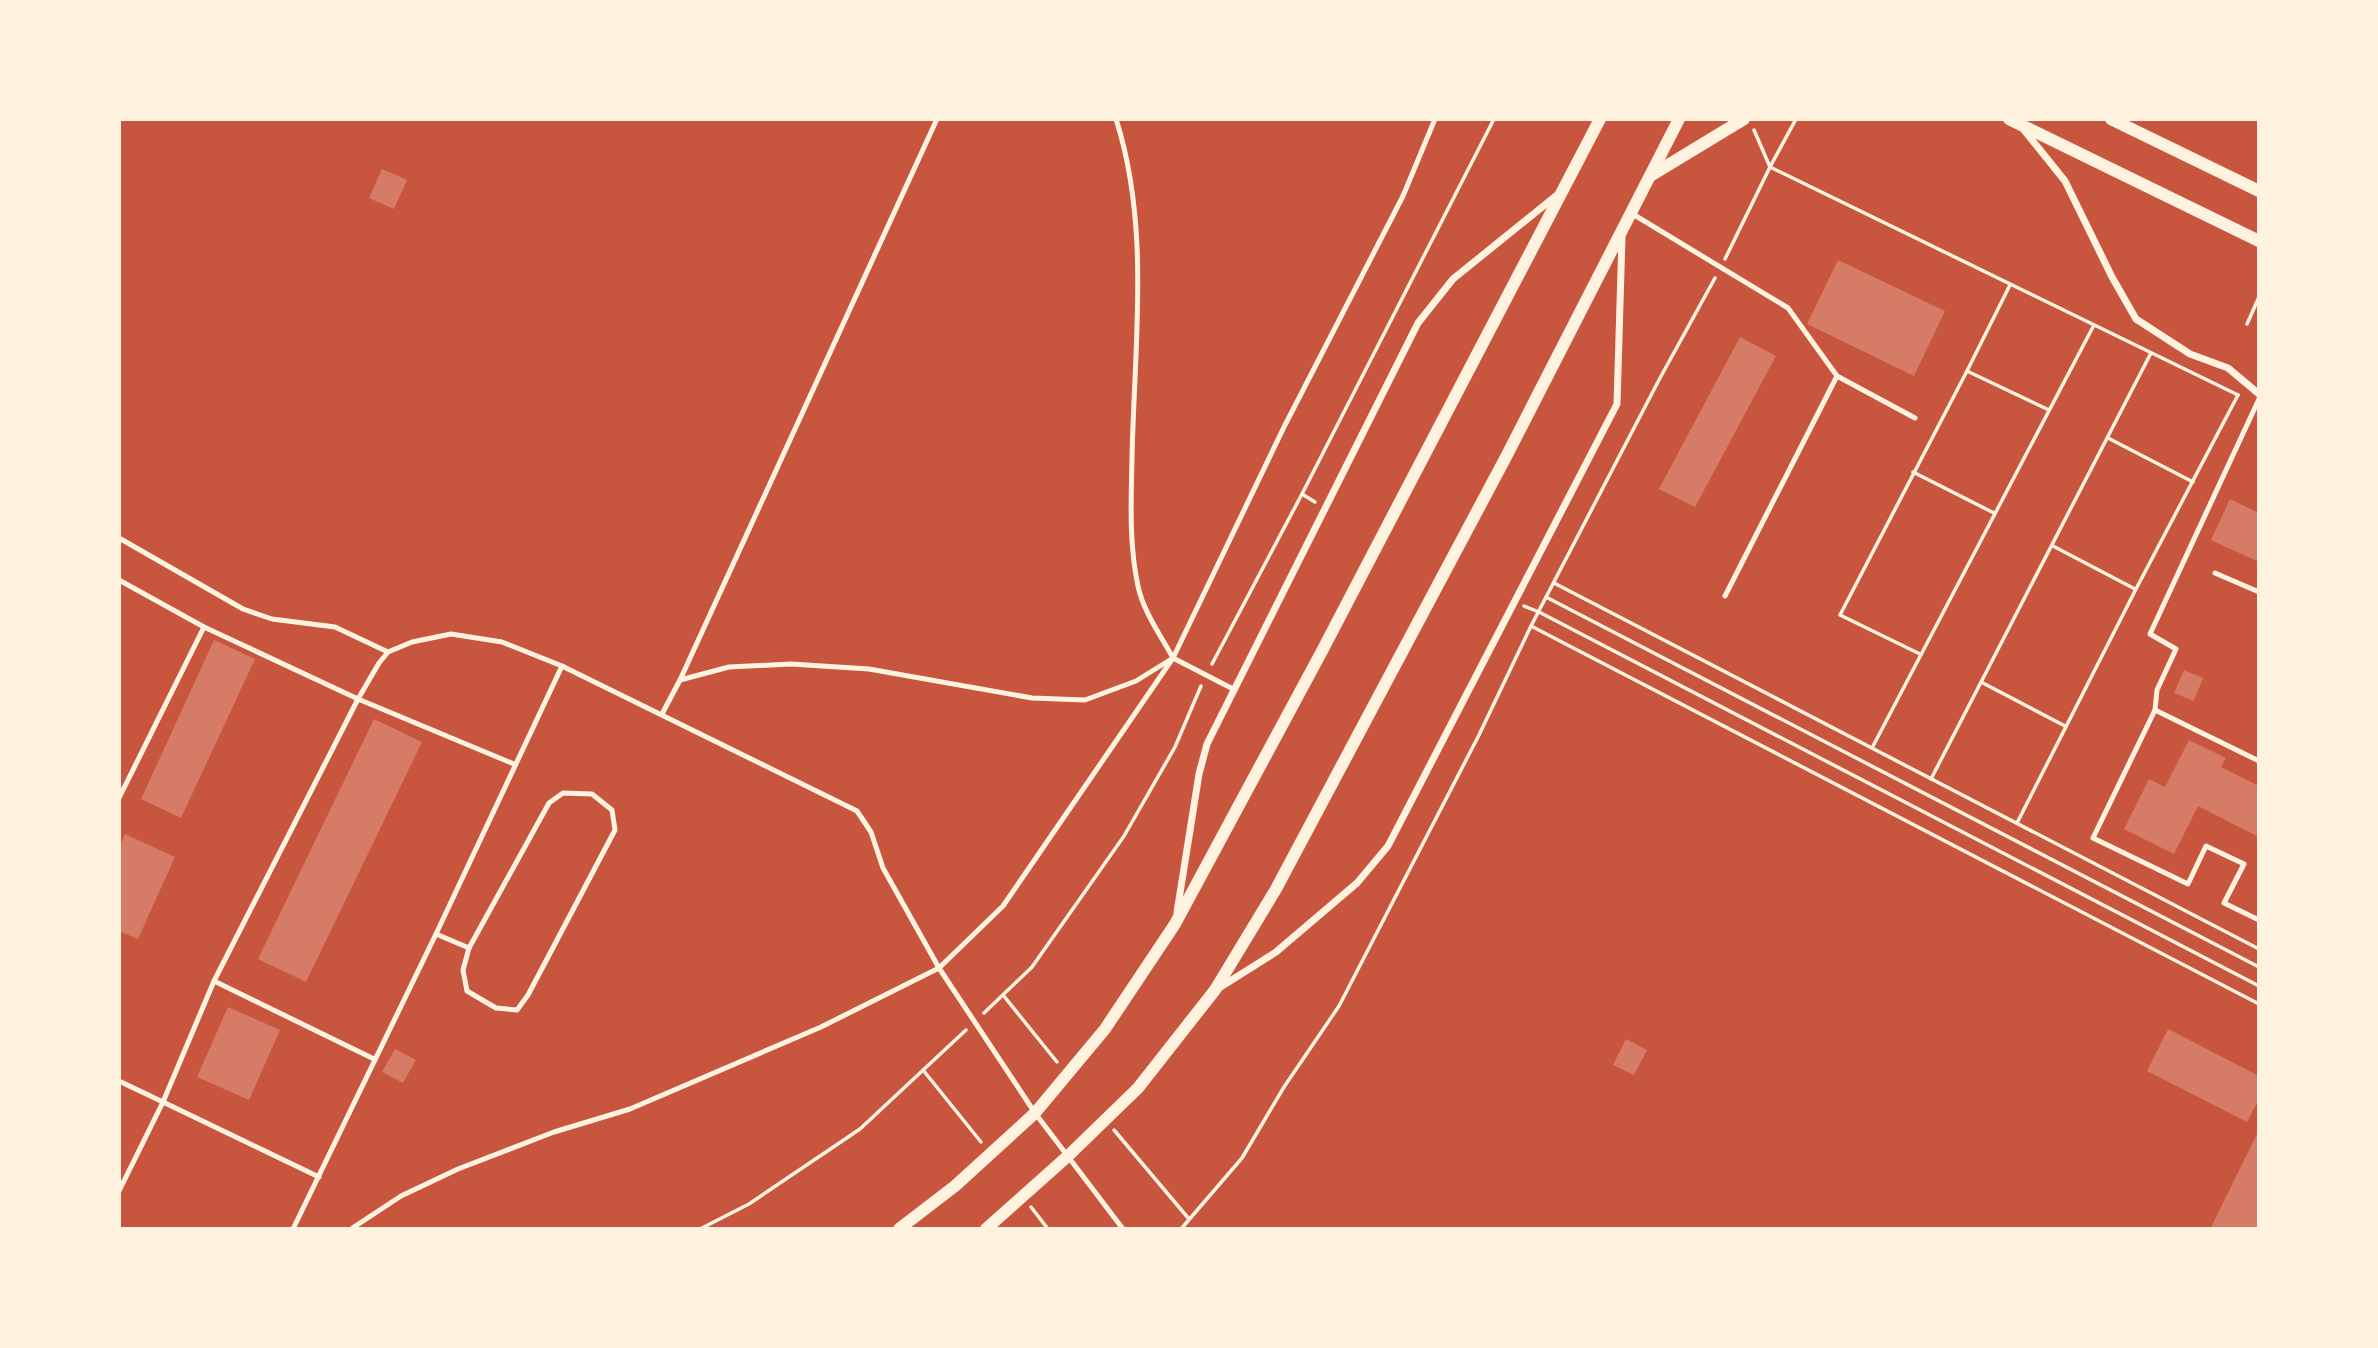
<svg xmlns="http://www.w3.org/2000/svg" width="2378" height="1348" font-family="Arial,sans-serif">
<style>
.building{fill:#d67c66}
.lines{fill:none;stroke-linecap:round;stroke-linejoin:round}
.path{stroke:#fff3e0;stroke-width:3.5}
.service{stroke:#fff3e0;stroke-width:5}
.minor{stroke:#fff3e0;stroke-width:7}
.tertiary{stroke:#fff3e0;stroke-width:12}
</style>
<rect width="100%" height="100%" fill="#c8553d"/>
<!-- building -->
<g class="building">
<path d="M382,169L407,180L394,209L369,198Z"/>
<path d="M1838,260L1945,311L1914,376L1807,324Z"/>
<path d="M1740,337L1776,356L1695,507L1659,489Z"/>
<path d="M2230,499L2259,513V562L2211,540Z"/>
<path d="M214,640L255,659L181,818L141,799Z"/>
<path d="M2184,670L2203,678L2194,701L2174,693Z"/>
<path d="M374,719L422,742L306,982L258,959Z"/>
<path d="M2189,740L2226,758L2221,767L2259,786V837L2198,806L2174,854L2124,829L2149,779L2165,787Z"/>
<path d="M125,834L175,857L138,939L119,931V848Z"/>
<path d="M228,1007L280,1030L249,1100L197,1077Z"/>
<path d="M2168,1029L2259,1076V1099L2247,1122L2147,1071Z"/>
<path d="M1626,1039L1647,1050L1634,1075L1613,1065Z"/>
<path d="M395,1049L416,1060L403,1083L382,1072Z"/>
<path d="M2259,1130V1229H2210Z"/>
</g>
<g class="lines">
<!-- path -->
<g class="path">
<path d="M1796,119L1770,167L2238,395"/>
<path d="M1725,259L1770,167L1754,130"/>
<path d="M2247,324L2259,297"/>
<path d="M1967,371L2010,285"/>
<path d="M2108,438L2193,482"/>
<path d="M1913,472L1994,513"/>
<path d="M1302,494L1315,502"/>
<path d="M2053,546L2135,589"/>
<path d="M1554,583L2259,949"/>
<path d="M1546,597L2259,967"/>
<path d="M1524,606L1539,612L2259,986"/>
<path d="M1531,626L2259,1004"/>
<path d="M1920,654L1840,615L1967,371L2049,410"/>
<path d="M1212,664L1302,494L1494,119"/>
<path d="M1981,682L2065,726"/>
<path d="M1872,748L2094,325"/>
<path d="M1931,779L2151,353"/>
<path d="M2017,823L2136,589L2238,395"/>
<path d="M1003,995L1057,1062"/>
<path d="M984,1013L1032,967L1124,836L1175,747L1201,686"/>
<path d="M923,1070L981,1142"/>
<path d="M1114,1130L1189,1219"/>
<path d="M1031,1207L1048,1229"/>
<path d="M700,1229L749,1204L860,1129L966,1030"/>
<path d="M1181,1229L1242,1158L1284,1087L1339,1006L1479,735L1531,626L1660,378L1715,278"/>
</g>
<!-- service -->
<g class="service">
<path d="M1116,119C1151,228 1134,347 1132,459C1131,501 1129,545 1138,586C1143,611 1161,636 1173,658"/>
<path d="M1631,213L1788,308L1837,376L1725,596"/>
<path d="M1837,376L1915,418"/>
<path d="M2259,399L2150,634L2176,649L2157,690L2155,710L2093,838L2188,884L2206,846L2244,864L2224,903L2259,920"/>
<path d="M119,538L243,609L272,619L335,627L388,652"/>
<path d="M2215,573L2259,592"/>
<path d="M119,580L204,627L358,699L514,764"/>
<path d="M680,680L937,119"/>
<path d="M2155,710L2259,761"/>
<path d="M662,714L680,680L729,667L791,664L869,669L1032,698L1085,700L1136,681L1173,658L1235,690"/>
<path d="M563,793L592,794L612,810L615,830L528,995L517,1010L496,1008L467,991L463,970L469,948L549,803Z"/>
<path d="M119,798L204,627"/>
<path d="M436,934L469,948"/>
<path d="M214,981L163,1102L319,1177"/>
<path d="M374,1059L214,981L358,699L379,663L388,652L412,642L451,634L502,642L562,666L857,811L871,832L883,868L939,968L1035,1113L1123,1229"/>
<path d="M119,1081L163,1102L119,1191"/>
<path d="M293,1229L436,934L562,666"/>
<path d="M351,1229L401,1196L458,1169L554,1132L630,1109L821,1027L939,968L1003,906L1173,658L1284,427L1403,196L1435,119"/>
</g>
<!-- minor -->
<g class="minor">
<path d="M2024,130L2065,181L2112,277L2136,319L2190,354L2228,368L2259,394"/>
<path d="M1177,912L1199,774L1207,744L1418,323L1453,279L1557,195"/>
<path d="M1219,988L1276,952L1357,883L1388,846L1617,404L1622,237"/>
</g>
<!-- tertiary -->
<g class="tertiary">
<path d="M2009,119L2259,241"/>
<path d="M2111,119L2259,191"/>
<path d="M1650,176L1744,119"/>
<path d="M899,1229L955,1186L1035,1113L1105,1029L1175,924L1322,651L1600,119"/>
<path d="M986,1229L1069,1155L1138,1088L1215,990L1276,889L1507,455L1679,119"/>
</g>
</g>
<!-- border -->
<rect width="2378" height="1348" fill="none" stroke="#fff3e0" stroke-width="242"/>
</svg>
